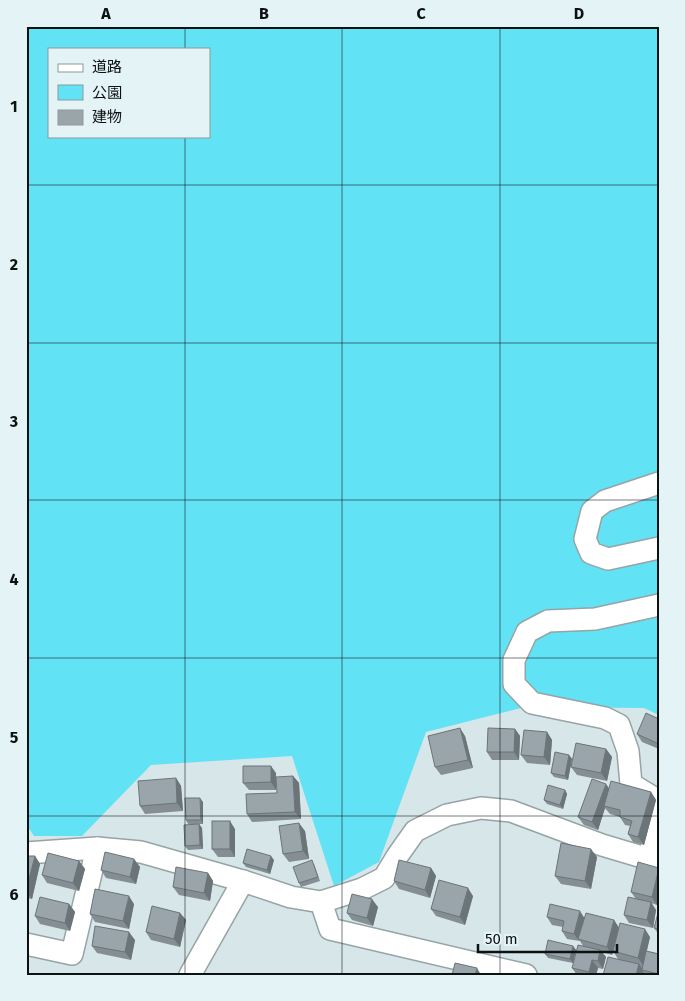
<svg xmlns="http://www.w3.org/2000/svg" width="685" height="1001" font-family="'Fira Sans','Noto Sans JP',sans-serif">
<style>
.green{fill:#62e2f5;fill-rule:evenodd}
.lines{fill:none;stroke-linecap:round;stroke-linejoin:round}
.street-casing{stroke:#96a4a6;stroke-width:24}
.street{stroke:#fff;stroke-width:21}
.wall{fill:#848e93}
.shaded-wall{fill:#6b7478}
.building{fill:#99a5ab;stroke:#6b7478}
.grid{fill:none;stroke:#0c1112;stroke-width:1;stroke-opacity:0.55}
.neatline{fill:none;stroke:#0c1112;stroke-width:2}
.grid-label{font-size:16px;text-anchor:middle;font-weight:bold;fill:#0c1112}
</style>
<rect width="100%" height="100%" fill="#d7e6e8"/>
<!-- green -->
<path class="green" d="M26,26H659V715L644,708L525,707L426,732L379,862L334,886L292,756L151,765L82,836H34L26,824ZM49,49H209V136H49Z"/>
<g class="lines">
<defs>
<g id="street">
<path d="M659,483L605,501L592,511L585,539L591,553L608,559L659,548"/>
<path d="M659,605L595,619L548,621L527,632L514,660V684L532,703L605,718L619,725L628,751L631,784L659,801"/>
<path d="M26,853L97,848L141,852L243,881L291,897L321,902L362,889L384,878L398,855L415,831L447,815L481,808L511,811L602,845L659,862"/>
<path d="M649,860L659,804"/>
<path d="M321,902L330,929L526,975"/>
<path d="M26,944L72,954L97,848"/>
<path d="M190,975L243,881"/>
</g>
</defs>
<!-- street casing -->
<use href="#street" class="street-casing"/>
<!-- street -->
<use href="#street" class="street"/>
</g>
<!-- wall -->
<g class="wall">
<path d="M659,719V749L642,742L637,734Z"/>
<path d="M515,729L520,736L519,760H492L487,752Z"/>
<path d="M547,732L552,740L550,765L527,763L521,755Z"/>
<path d="M465,736L473,768L441,775L435,767Z"/>
<path d="M606,749L612,757L607,781L577,775L571,767Z"/>
<path d="M569,755L572,759L568,780L554,777L551,773Z"/>
<path d="M276,773V790H249L243,783Z"/>
<path d="M293,776L299,783L301,819L252,822L247,814L277,793Z"/>
<path d="M176,778L181,786L183,811L145,814L140,806Z"/>
<path d="M609,788L651,792L656,800L644,845L633,842L628,834L630,826L625,825L620,817L610,814L605,808L598,830L584,825L578,817Z"/>
<path d="M565,790L567,794L563,809L547,804L544,800Z"/>
<path d="M203,802V824H188L186,820Z"/>
<path d="M199,824L202,828L203,849L188,850L185,846Z"/>
<path d="M235,829V857H218L212,849Z"/>
<path d="M305,831L309,859L289,862L283,854Z"/>
<path d="M26,856H35L40,864L32,899L26,898Z"/>
<path d="M597,857L591,889L561,884L555,876Z"/>
<path d="M134,859L140,867L136,884L106,878L101,870Z"/>
<path d="M274,860L270,874L246,867L243,863Z"/>
<path d="M79,861L85,869L79,891L47,883L42,875Z"/>
<path d="M314,864L320,881L301,887L299,883Z"/>
<path d="M431,868L436,876L430,898L399,889L394,881Z"/>
<path d="M659,868V898L657,905L651,903L656,910L653,928L629,923L624,915L636,899L631,892Z"/>
<path d="M208,873L213,881L210,901L179,895L173,887Z"/>
<path d="M473,896L465,925L436,916L431,909Z"/>
<path d="M69,904L75,912L70,931L40,924L35,916Z"/>
<path d="M134,904L129,929L95,922L90,914Z"/>
<path d="M378,907L373,926L352,920L347,913Z"/>
<path d="M180,913L186,920L180,947L151,940L146,932Z"/>
<path d="M659,913V932H657L654,928Z"/>
<path d="M547,917L584,918L614,920L619,928L650,937L647,951L659,954V975H645L644,973L618,959L613,951L614,948L612,955L602,952L606,957L603,969L598,968L596,975H577L572,968L583,946L580,941L567,939L562,931L563,927L552,925Z"/>
<path d="M135,940L131,960L97,953L92,946Z"/>
<path d="M573,946L576,950L573,963L548,958L545,954Z"/>
</g>
<!-- shaded-wall -->
<g class="shaded-wall">
<path d="M460,728L465,736L473,768L468,760Z"/>
<path d="M515,729L520,736L519,760L514,752Z"/>
<path d="M547,732L552,740L550,765L544,757Z"/>
<path d="M606,749L612,757L607,781L601,773Z"/>
<path d="M569,755L572,759L568,780L565,776Z"/>
<path d="M271,766L276,773V790L271,782Z"/>
<path d="M293,776L299,783L301,819L295,812Z"/>
<path d="M176,778L181,786L183,811L177,803Z"/>
<path d="M606,784L611,791L604,806L605,808L598,830L592,822Z"/>
<path d="M565,790L567,794L563,809L560,805Z"/>
<path d="M651,792L656,800L644,845L638,837Z"/>
<path d="M200,798L203,802V824L201,820Z"/>
<path d="M230,821L235,829V857L230,849Z"/>
<path d="M299,823L305,831L309,859L303,851Z"/>
<path d="M199,824L202,828L203,849L200,845Z"/>
<path d="M591,849L597,857L591,889L585,881Z"/>
<path d="M35,856L40,864L32,899L26,891Z"/>
<path d="M271,856L274,860L270,874L267,870Z"/>
<path d="M134,859L140,867L136,884L130,877Z"/>
<path d="M79,861L85,869L79,891L73,883Z"/>
<path d="M431,868L436,876L430,898L425,890Z"/>
<path d="M659,868V898L657,905L652,897Z"/>
<path d="M208,873L213,881L210,901L204,893Z"/>
<path d="M468,888L473,896L465,925L460,917Z"/>
<path d="M129,896L134,904L129,929L123,921Z"/>
<path d="M372,899L378,907L373,926L367,918Z"/>
<path d="M651,902L656,910L653,928L647,920Z"/>
<path d="M69,904L75,912L70,931L65,923Z"/>
<path d="M580,911L585,919L578,939L580,942L574,934Z"/>
<path d="M180,913L186,920L180,947L174,939Z"/>
<path d="M614,920L619,928L612,955L607,947Z"/>
<path d="M645,929L650,937L643,965L638,958Z"/>
<path d="M129,932L135,940L131,960L125,952Z"/>
<path d="M573,946L576,950L573,963L570,959Z"/>
<path d="M600,950L606,957L603,969L598,961Z"/>
<path d="M592,960L598,968L596,975H591L589,972Z"/>
<path d="M639,964L643,970H642L644,973L643,975H636Z"/>
<path d="M477,968L481,975H475Z"/>
</g>
<!-- building -->
<g class="building">
<path d="M646,713L659,719V744L637,734Z"/>
<path d="M460,728L468,760L435,767L428,736Z"/>
<path d="M488,728L515,729L514,752H487Z"/>
<path d="M524,730L547,732L544,757L521,755Z"/>
<path d="M576,743L606,749L601,773L571,767Z"/>
<path d="M555,752L569,755L565,776L551,773Z"/>
<path d="M243,766H271V782L243,783Z"/>
<path d="M293,776L295,812L247,814L246,794L277,793L276,777Z"/>
<path d="M176,778L177,803L140,806L138,781Z"/>
<path d="M592,779L606,784L592,822L578,817Z"/>
<path d="M611,781L651,792L638,837L628,834L632,821L620,817V810L604,806Z"/>
<path d="M548,785L565,790L560,805L544,800Z"/>
<path d="M185,798H200L201,820H186Z"/>
<rect x="212" y="821" width="18" height="28"/>
<path d="M299,823L303,851L283,854L279,826Z"/>
<path d="M199,824L200,845L185,846L184,825Z"/>
<path d="M561,843L591,849L585,881L555,876Z"/>
<path d="M247,849L271,856L267,870L243,863Z"/>
<path d="M105,852L134,859L130,877L101,870Z"/>
<path d="M48,853L79,861L73,883L42,875Z"/>
<path d="M26,856H35L26,891Z"/>
<path d="M312,860L318,877L299,883L293,867Z"/>
<path d="M399,860L431,868L425,890L394,881Z"/>
<path d="M638,862L659,868L652,897L631,892Z"/>
<path d="M176,867L208,873L204,893L173,887Z"/>
<path d="M439,880L468,888L460,917L431,909Z"/>
<path d="M95,889L129,896L123,921L90,914Z"/>
<path d="M352,894L372,899L367,918L347,913Z"/>
<path d="M40,897L69,904L65,923L35,916Z"/>
<path d="M628,897L651,902L647,920L624,915Z"/>
<path d="M550,904L580,911L574,934L562,931L564,921L547,917Z"/>
<path d="M152,906L180,913L174,939L146,932Z"/>
<path d="M586,913L614,920L607,947L578,939Z"/>
<path d="M658,913H659V929L654,928Z"/>
<path d="M620,923L645,929L638,958L613,951Z"/>
<path d="M95,926L129,932L125,952L92,946Z"/>
<path d="M548,940L573,946L570,959L545,954Z"/>
<path d="M578,945L600,950L598,961L592,960L589,972L572,968Z"/>
<path d="M646,951L659,954V974L642,970Z"/>
<path d="M608,957L639,964L636,975H603Z"/>
<path d="M455,963L477,968L475,975H452Z"/>
</g>
<!-- grid -->
<path class="grid" d="M185,26V49M342,26V975M500,26V975M185,136V975M26,185H659M26,343H659M26,500H659M26,658H659M26,816H659"/>
<!-- border -->
<rect width="685" height="1001" fill="none" stroke="#e4f3f5" stroke-width="55"/>
<!-- legend -->
<rect x="48" y="48" width="162" height="90" fill="#e4f3f5" stroke="#8e999a"/>
<rect x="58" y="64" width="25" height="8" fill="#ffffff" stroke="#8e999a"/>
<text x="92" y="72" font-size="15" fill="#0c1112">道路</text>
<rect x="58" y="85" width="25" height="15" fill="#62e2f5" stroke="#8e999a"/>
<text x="92" y="98" font-size="15" fill="#0c1112">公園</text>
<rect x="58" y="110" width="25" height="15" fill="#99a5ab" stroke="#8e999a"/>
<text x="92" y="122" font-size="15" fill="#0c1112">建物</text>
<!-- scale -->
<path d="M478 944v8h139v-8" fill="none" stroke="#0c1112" stroke-width="2.5"/>
<text x="485" y="944" font-size="15" fill="#0c1112" stroke="#e4f3f5" stroke-width="4" paint-order="stroke">50 m</text>
<rect x="28" y="28" width="630" height="946" class="neatline"/>
<g class="grid-label">
<text x="106" y="19">A</text>
<text x="264" y="19">B</text>
<text x="421" y="19">C</text>
<text x="579" y="19">D</text>
<text x="14" y="112">1</text>
<text x="14" y="270">2</text>
<text x="14" y="427">3</text>
<text x="14" y="585">4</text>
<text x="14" y="743">5</text>
<text x="14" y="900">6</text>
</g>
</svg>
